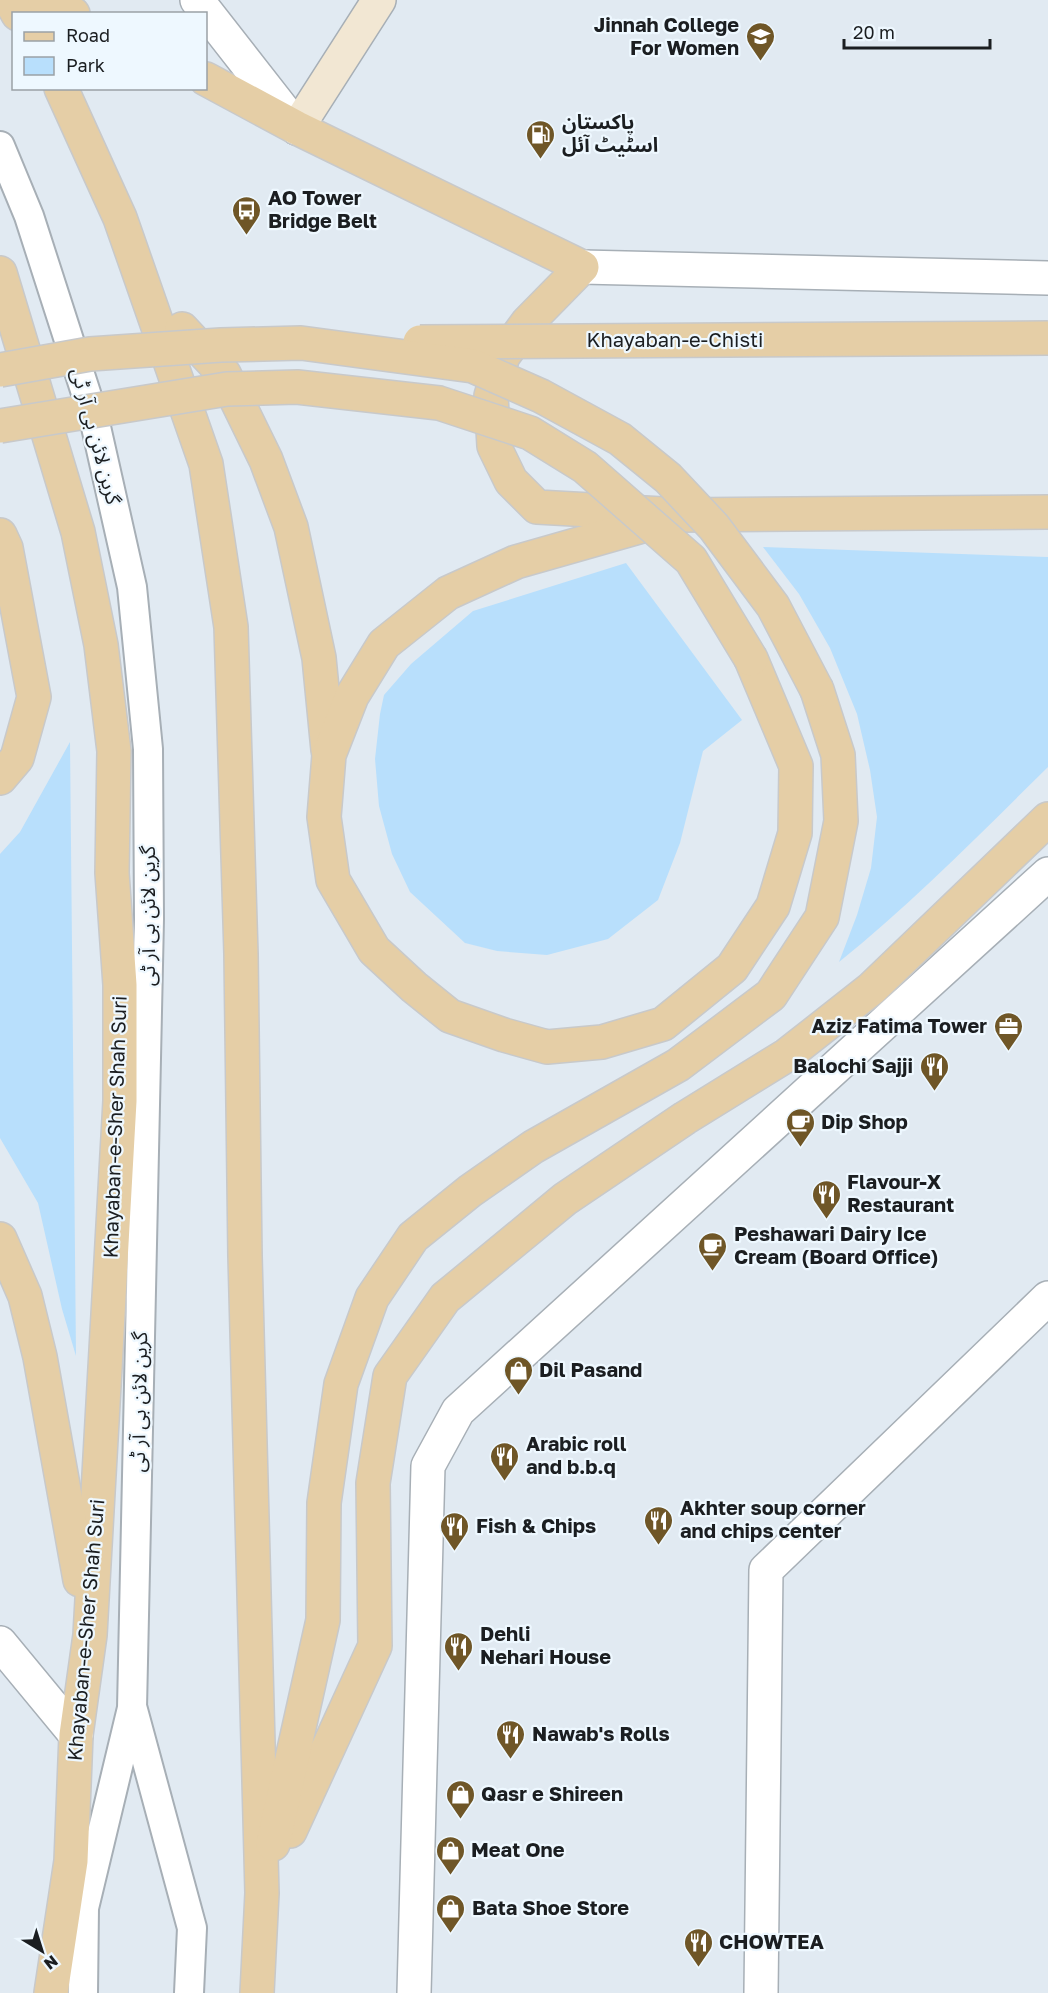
<svg xmlns="http://www.w3.org/2000/svg" width="1048" height="1993" font-family="'Golos Text','Noto Sans Arabic',sans-serif">
<style>
.green{fill:#b8dffc}
.lines{fill:none;stroke-linecap:round;stroke-linejoin:round}
.lane-casing{stroke:#a7afb6;stroke-width:32}
.street-casing{stroke:#a7afb6;stroke-width:36}
.secondary-casing{stroke:#a7afb6;stroke-width:36}
.primary-casing{stroke:#c8c9ca;stroke-width:36}
.lane{stroke:#fff;stroke-width:28}
.street{stroke:#fff;stroke-width:33}
.secondary{stroke:#f2e7d3;stroke-width:33}
.primary{stroke:#e5cea6;stroke-width:33}
.primary-bridge-casing{stroke:#c8c9ca;stroke-width:36;stroke-linecap:butt}
.primary-bridge{stroke:#e5cea6;stroke-width:33}
.labels{text-anchor:middle;stroke-width:4.5;stroke-linejoin:round;paint-order:stroke}
.poi-label{font-size:20px;font-weight:bold;fill:#1b1e21;stroke:#eef8ff;text-anchor:start}
.street-label{font-size:20px;fill:#1b1e21;stroke:#eef8ff}
</style>
<rect width="100%" height="100%" fill="#e1eaf2"/>
<!-- green -->
<g class="green">
<path d="M763,547L1048,557V767C980,834 913,902 839,962L857,915L871,868L877,817L870,770L857,714L830,648L799,594Z"/>
<path d="M626,563L742,720L703,751L680,843L658,900L608,939L547,955L497,951L465,943L410,892L392,854L379,806L375,759L380,714L384,695L411,664L473,611Z"/>
<path d="M70,742L76,1356L62,1309L38,1203L0,1138V854L20,832Z"/>
</g>
<g class="lines">
<defs>
<g id="lane">
<path d="M0,146L29,216L94,418L132,587L148,749L149,919L132,1708L84,1908L83,1993"/>
<path d="M133,1710L192,1928L189,1993"/>
</g>
<g id="street">
<path d="M197,0L297,128"/>
<path d="M582,267L1048,278"/>
<path d="M0,1643L76,1735"/>
<path d="M414,1993L428,1466L458,1411L1048,874"/>
<path d="M761,1993L766,1570L1048,1298"/>
</g>
<path id="secondary" d="M297,128L379,0"/>
<g id="primary">
<path d="M10,0L18,14"/>
<path d="M45,0L73,14"/>
<path d="M206,79L297,128L582,267L528,322L503,356L491,396L494,446L511,481L537,507L681,515L1048,512"/>
<path d="M61,88L120,218L206,464L231,627L241,954L245,1256L262,1893L257,1993"/>
<path d="M0,273L78,532L101,645L114,751L112,873L120,985V1101L90,1635L76,1735L71,1861L51,1993"/>
<path d="M182,329L224,374L266,460L291,527L319,658L328,750"/>
<path d="M681,515L516,562L448,593L384,644L352,696L329,755L324,817L333,880L374,950L414,987L450,1016L504,1035L547,1047L602,1042L663,1024L732,968L773,906L795,833L796,766L751,659"/>
<path d="M0,535L6,548L34,697L17,758L0,778"/>
<path d="M0,1239L25,1296L40,1357L80,1580"/>
<path d="M290,1831L375,1646L373,1483L390,1376L445,1298L565,1199L685,1118L787,1055L871,989L1048,819"/>
<path d="M273,1844L323,1620L324,1503L341,1384L372,1298L413,1237L470,1191L533,1147L678,1065L771,995L822,917L841,821L838,755L817,690"/>
</g>
</defs>
<!-- lane casing -->
<use href="#lane" class="lane-casing"/>
<!-- street casing -->
<use href="#street" class="street-casing"/>
<!-- secondary casing -->
<use href="#secondary" class="secondary-casing"/>
<!-- primary casing -->
<use href="#primary" class="primary-casing"/>
<!-- lane -->
<use href="#lane" class="lane"/>
<!-- street -->
<use href="#street" class="street"/>
<!-- secondary -->
<use href="#secondary" class="secondary"/>
<!-- primary -->
<use href="#primary" class="primary"/>
<defs>
<g id="primary-bridge">
<path d="M420,342L1048,338"/>
<path d="M0,370L90,354L221,345L301,343L473,366L541,396L620,439L668,478L714,527L773,606L817,690"/>
<path d="M0,426L227,389L297,387L439,403L530,433L585,467L691,560L751,659"/>
</g>
</defs>
<!-- primary-bridge casing -->
<use href="#primary-bridge" class="primary-bridge-casing"/>
<!-- primary-bridge -->
<use href="#primary-bridge" class="primary-bridge"/>
</g>
<!-- icons -->
<defs>
<symbol id="university-pin" viewBox="-11 -11 22 30"><path d="M0 17L-7.5 6A9.5 9.5 0 1 1 7.5 6Z" fill="#6f5627" stroke="#eef8ff"/><path d="M0-5L7-2L0 1L-7-2ZM-4 1L0 2.5L4 1V4Q0 6-4 4Z" fill="#fff"/></symbol>
<symbol id="fuel-pin" viewBox="-11 -11 22 30"><path d="M0 17L-7.5 6A9.5 9.5 0 1 1 7.5 6Z" fill="#6f5627" stroke="#eef8ff"/><path d="M-5.5-6h7V0h2V4h1.3V-2.5L3-4.5l.8-.8L6-3V5H2.5V1h-1V6h-7ZM-4.2-4.7v3.2H.2V-4.7Z" fill="#fff"/></symbol>
<symbol id="bus-pin" viewBox="-11 -11 22 30"><path d="M0 17L-7.5 6A9.5 9.5 0 1 1 7.5 6Z" fill="#6f5627" stroke="#eef8ff"/><path d="M-5-6H5V4H4V6H2V4H-2V6H-4V4H-5ZM-3.5-4V0h7V-4ZM-3.5 1.2v1.5H-2V1.2ZM2 1.2v1.5H3.5V1.2Z" fill="#fff"/></symbol>
<symbol id="office-pin" viewBox="-11 -11 22 30"><path d="M0 17L-7.5 6A9.5 9.5 0 1 1 7.5 6Z" fill="#6f5627" stroke="#eef8ff"/><path d="M-6-3h4V-5.5h4V-3h4V5H-6ZM-1-4.5V-3h2v-1.5ZM-6 0V1H6V0Z" fill="#fff"/></symbol>
<symbol id="restaurant-pin" viewBox="-11 -11 22 30"><path d="M0 17L-7.5 6A9.5 9.5 0 1 1 7.5 6Z" fill="#6f5627" stroke="#eef8ff"/><path d="M-5-6h1v4h1v-4h1v4h1v-4h1v5L-1.5 .5V6h-2V.5L-5-1ZM5-6V6H3V1.5H1.5Q1.5-4 5-6Z" fill="#fff"/></symbol>
<symbol id="cafe-pin" viewBox="-11 -11 22 30"><path d="M0 17L-7.5 6A9.5 9.5 0 1 1 7.5 6Z" fill="#6f5627" stroke="#eef8ff"/><path d="M-5.5-4.5H6V0H3Q3 3.5 0 3.5H-2.5Q-5.5 3.5-5.5 0ZM3-3.2v2h1.7v-2ZM-6 4.5H4V6H-6Z" fill="#fff"/></symbol>
<symbol id="shop-pin" viewBox="-11 -11 22 30"><path d="M0 17L-7.5 6A9.5 9.5 0 1 1 7.5 6Z" fill="#6f5627" stroke="#eef8ff"/><path d="M-5-2.5h2.3a2.7 3.5 0 0 1 5.4 0H5L5.5 6h-11ZM-1.5-2.5h3a1.5 2.3 0 0 0-3 0Z" fill="#fff"/></symbol>
</defs>
<g fill-rule="evenodd">
<use href="#university-pin" x="744" y="20" width="33" height="45"/>
<use href="#fuel-pin" x="524" y="118" width="33" height="45"/>
<use href="#bus-pin" x="230" y="194" width="33" height="45"/>
<use href="#office-pin" x="992" y="1010" width="33" height="45"/>
<use href="#restaurant-pin" x="918" y="1050" width="33" height="45"/>
<use href="#cafe-pin" x="784" y="1106" width="33" height="45"/>
<use href="#restaurant-pin" x="810" y="1178" width="33" height="45"/>
<use href="#cafe-pin" x="696" y="1230" width="33" height="45"/>
<use href="#shop-pin" x="502" y="1354" width="33" height="45"/>
<use href="#restaurant-pin" x="488" y="1440" width="33" height="45"/>
<use href="#restaurant-pin" x="642" y="1504" width="33" height="45"/>
<use href="#restaurant-pin" x="438" y="1510" width="33" height="45"/>
<use href="#restaurant-pin" x="442" y="1630" width="33" height="45"/>
<use href="#restaurant-pin" x="494" y="1718" width="33" height="45"/>
<use href="#shop-pin" x="444" y="1778" width="33" height="45"/>
<use href="#shop-pin" x="434" y="1834" width="33" height="45"/>
<use href="#shop-pin" x="434" y="1892" width="33" height="45"/>
<use href="#restaurant-pin" x="682" y="1926" width="33" height="45"/>
</g>
<g class="labels">
<!-- poi labels -->
<g class="poi-label">
<text x="739" y="32" text-anchor="end">Jinnah College<tspan x="739" dy="23">For Women</tspan></text>
<text x="562" y="129">پاکستان<tspan x="562" dy="23">اسٹیٹ آئل</tspan></text>
<text x="268" y="205">AO Tower<tspan x="268" dy="23">Bridge Belt</tspan></text>
<text x="987" y="1033" text-anchor="end">Aziz Fatima Tower</text>
<text x="913" y="1073" text-anchor="end">Balochi Sajji</text>
<text x="821" y="1129">Dip Shop</text>
<text x="847" y="1189">Flavour-X<tspan x="847" dy="23">Restaurant</tspan></text>
<text x="734" y="1241">Peshawari Dairy Ice<tspan x="734" dy="23">Cream (Board Office)</tspan></text>
<text x="539" y="1377">Dil Pasand</text>
<text x="526" y="1451">Arabic roll<tspan x="526" dy="23">and b.b.q</tspan></text>
<text x="680" y="1515">Akhter soup corner<tspan x="680" dy="23">and chips center</tspan></text>
<text x="476" y="1533">Fish &amp; Chips</text>
<text x="480" y="1641">Dehli<tspan x="480" dy="23">Nehari House</tspan></text>
<text x="532" y="1741">Nawab's Rolls</text>
<text x="481" y="1801">Qasr e Shireen</text>
<text x="471" y="1857">Meat One</text>
<text x="472" y="1915">Bata Shoe Store</text>
<text x="719" y="1949">CHOWTEA</text>
</g>
<!-- street labels -->
<g class="street-label">
<text x="675" y="347">Khayaban-e-Chisti</text>
<text transform="translate(96 436) rotate(75)" y="7">گرین لائن بی آر ٹی</text>
<text transform="translate(148 916) rotate(-90)" y="7">گرین لائن بی آر ٹی</text>
<text transform="translate(115 1127) rotate(-88)" y="7">Khayaban-e-Sher Shah Suri</text>
<text transform="translate(139 1402) rotate(-89)" y="7">گرین لائن بی آر ٹی</text>
<text transform="translate(86 1630) rotate(-85)" y="7">Khayaban-e-Sher Shah Suri</text>
</g>
</g>
<!-- legend -->
<rect x="12" y="12" width="195" height="78" fill="#eef8ff" stroke="#9aa1a6" stroke-width="1.5"/>
<rect x="24" y="32" width="30" height="9" fill="#e5cea6" stroke="#9aa1a6" stroke-width="1.5"/>
<text x="66" y="42" font-size="18" fill="#1b1e21">Road</text>
<rect x="24" y="57" width="30" height="18" fill="#b8dffc" stroke="#9aa1a6" stroke-width="1.5"/>
<text x="66" y="72" font-size="18" fill="#1b1e21">Park</text>
<!-- north arrow -->
<g transform="translate(42 1951) rotate(142)" stroke="#eef8ff" stroke-width="4.5" paint-order="stroke">
<path d="M0-4.5L10 22L0 15L-10 22Z" fill="#1b1e21"/>
<text y="-9" font-size="16" font-weight="bold" text-anchor="middle" fill="#1b1e21">N</text>
</g>
<!-- scale -->
<path d="M844 39v9h146v-9" fill="none" stroke="#1b1e21" stroke-width="3"/>
<text x="853" y="39" font-size="18" fill="#1b1e21" stroke="#eef8ff" stroke-width="4.5" paint-order="stroke">20 m</text>
</svg>
